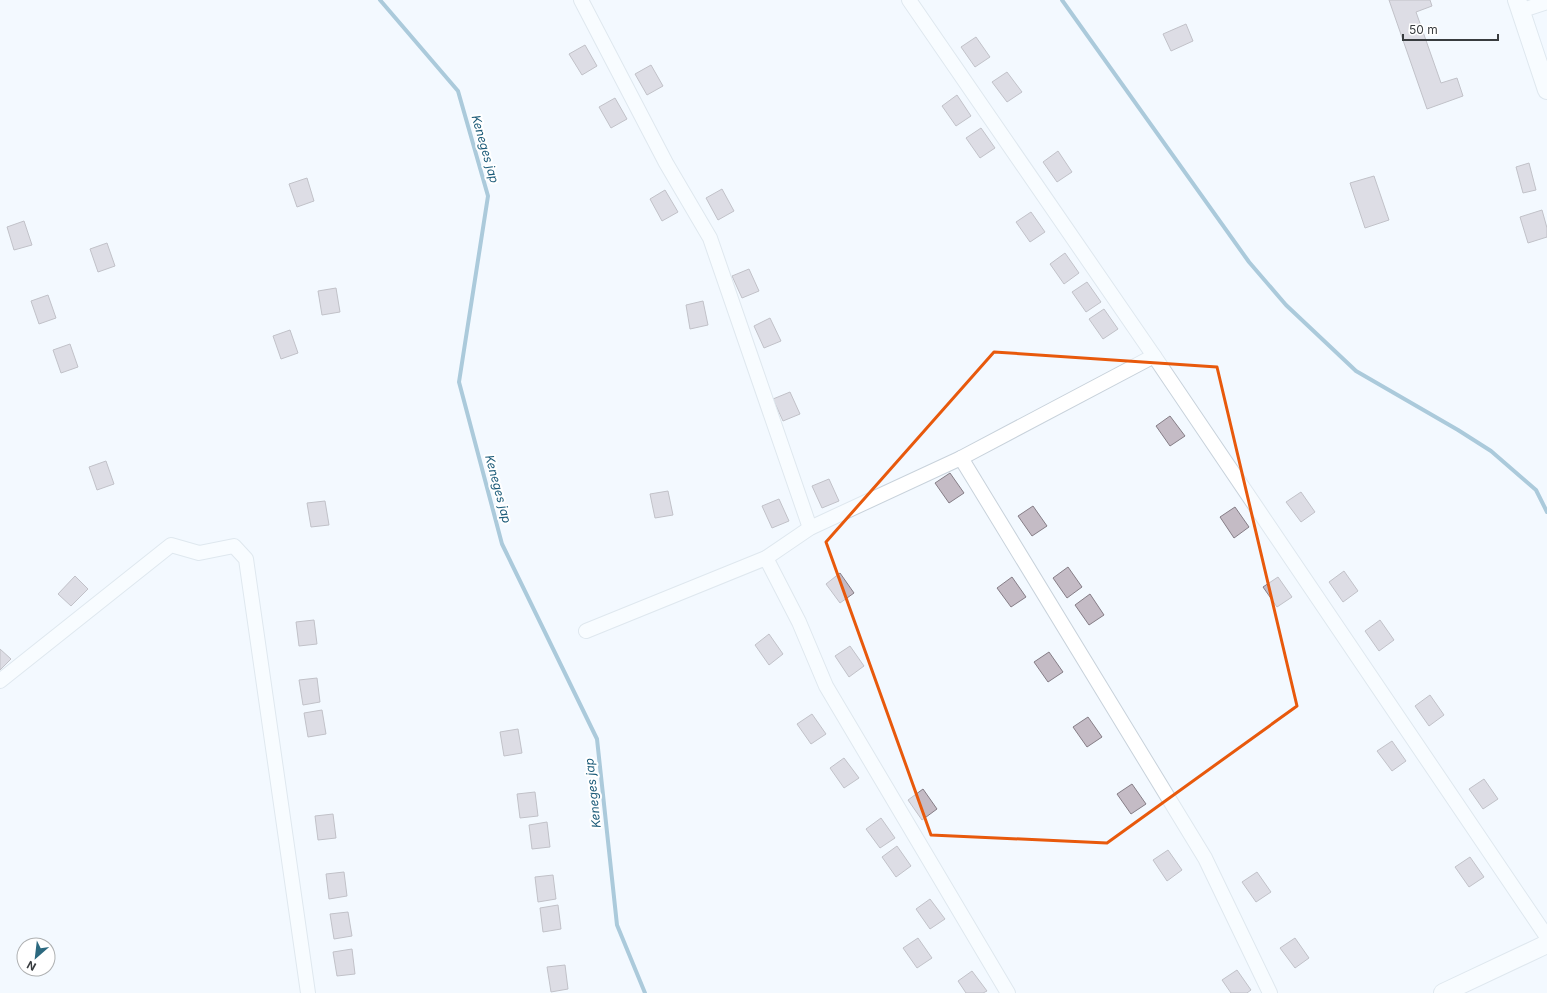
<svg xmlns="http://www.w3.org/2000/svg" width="1547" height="993" font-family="Inter,sans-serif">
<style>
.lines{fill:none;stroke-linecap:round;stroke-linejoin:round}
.stream{stroke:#5590b0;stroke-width:4}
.building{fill:#c4bbc5;stroke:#857d86}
.minor-casing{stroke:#c8d2db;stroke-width:16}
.tertiary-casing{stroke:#c8d2db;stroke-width:20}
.minor{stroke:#fff;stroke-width:14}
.tertiary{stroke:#fff;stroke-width:18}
.marked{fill:none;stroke:#e8590c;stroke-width:3;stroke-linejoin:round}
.labels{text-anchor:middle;stroke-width:4;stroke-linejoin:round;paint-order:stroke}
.water-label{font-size:12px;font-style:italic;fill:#195977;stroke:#fff}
</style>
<rect width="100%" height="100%" fill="#f3f9ff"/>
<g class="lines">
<!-- stream -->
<g class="stream">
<path d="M380,0L458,91L488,196L459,382L502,544L597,739L617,925L645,993"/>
<path d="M1062,0L1249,262L1286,305L1356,371L1458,430L1491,451L1536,490L1547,512"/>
</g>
</g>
<!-- building -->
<g class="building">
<path d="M1389,0H1430L1432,6L1416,12L1441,83L1457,78L1463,96L1427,109Z"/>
<path d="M1186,24L1193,41L1171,51L1163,34Z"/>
<path d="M976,37L990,57L975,67L961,47Z"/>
<path d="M585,45L597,66L582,75L569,54Z"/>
<path d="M651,65L663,86L647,95L635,74Z"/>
<path d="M1007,72L1022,92L1007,102L992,82Z"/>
<path d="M957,95L971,116L956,126L942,106Z"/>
<path d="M615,98L627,119L611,128L599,107Z"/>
<path d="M981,128L995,148L980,158L966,138Z"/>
<path d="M1058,151L1072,172L1057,182L1043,162Z"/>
<path d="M1529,163L1536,190L1523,193L1516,167Z"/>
<path d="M1374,176L1389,220L1365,228L1350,183Z"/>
<path d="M307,178L314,201L297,207L289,184Z"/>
<path d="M722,189L734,211L718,220L706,198Z"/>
<path d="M665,190L678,212L662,221L650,199Z"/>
<path d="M1542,210L1547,228V237L1528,243L1520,217Z"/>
<path d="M1031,212L1045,232L1030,242L1016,222Z"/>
<path d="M24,221L32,245L14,250L7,227Z"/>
<path d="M107,243L115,266L98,272L90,249Z"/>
<path d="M1065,253L1079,273L1064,284L1050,264Z"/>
<path d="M749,269L759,291L742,298L732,276Z"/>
<path d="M1087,282L1101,302L1086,312L1072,292Z"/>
<path d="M336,288L340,312L322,315L318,291Z"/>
<path d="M48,295L56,318L39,324L31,301Z"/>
<path d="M703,301L708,325L690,329L686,305Z"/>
<path d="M1104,309L1118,329L1103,339L1089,319Z"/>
<path d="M770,318L781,341L764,348L754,326Z"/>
<path d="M290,330L298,353L281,359L273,336Z"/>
<path d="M70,344L78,367L61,373L53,350Z"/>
<path d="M790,392L800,414L783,421L773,399Z"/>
<path d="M1170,416L1185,436L1170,446L1156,426Z"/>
<path d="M106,461L114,484L97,490L89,467Z"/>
<path d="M950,473L964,493L949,503L935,483Z"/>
<path d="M829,479L839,501L822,508L812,486Z"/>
<path d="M668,491L673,515L655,518L650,494Z"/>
<path d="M1301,492L1315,512L1301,522L1286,502Z"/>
<path d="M779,499L789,521L772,528L762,506Z"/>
<path d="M325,501L329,525L311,527L307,503Z"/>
<path d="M1033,506L1047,526L1032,536L1018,516Z"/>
<path d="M1235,507L1249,527L1234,538L1220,517Z"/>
<path d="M1068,567L1082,587L1067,598L1053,578Z"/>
<path d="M1344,571L1358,591L1343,602L1329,582Z"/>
<path d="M840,573L854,593L840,603L826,584Z"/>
<path d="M75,576L88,589L71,606L58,594Z"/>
<path d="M1012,577L1026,597L1011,607L997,588Z"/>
<path d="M1278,577L1292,597L1277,607L1263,587Z"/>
<path d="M1090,594L1104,615L1089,625L1075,605Z"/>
<path d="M314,620L317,644L299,646L296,622Z"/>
<path d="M1380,620L1394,640L1379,651L1365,631Z"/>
<path d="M769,634L783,654L769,665L755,645Z"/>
<path d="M850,646L864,666L849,677L835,656Z"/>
<path d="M0,649L11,659L0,670Z"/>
<path d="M1049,652L1063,672L1048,682L1034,662Z"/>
<path d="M317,678L320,702L303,705L299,680Z"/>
<path d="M1430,695L1444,715L1429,726L1415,706Z"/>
<path d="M322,710L326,734L308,737L304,713Z"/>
<path d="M812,714L826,734L811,744L797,724Z"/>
<path d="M1088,717L1102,737L1087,747L1073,727Z"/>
<path d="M518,729L522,753L504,756L500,732Z"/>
<path d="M1392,741L1406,761L1392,771L1377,751Z"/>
<path d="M844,758L859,778L844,788L830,768Z"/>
<path d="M1484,779L1498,799L1483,809L1469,789Z"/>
<path d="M1132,784L1146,804L1131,814L1117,794Z"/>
<path d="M923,789L937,809L922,820L908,800Z"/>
<path d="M535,792L538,816L520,818L517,794Z"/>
<path d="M333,814L336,838L318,840L315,816Z"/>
<path d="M881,818L895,838L880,848L866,829Z"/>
<path d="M547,822L550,847L532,849L529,825Z"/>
<path d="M897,846L911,866L896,877L882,857Z"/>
<path d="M1168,850L1182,870L1167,881L1153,860Z"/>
<path d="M1470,857L1484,877L1469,887L1455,867Z"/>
<path d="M344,872L347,896L329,899L326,874Z"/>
<path d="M1257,872L1271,892L1256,902L1242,882Z"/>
<path d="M553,875L556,899L538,902L535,877Z"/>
<path d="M930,899L945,919L930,929L916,909Z"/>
<path d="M558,905L561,929L543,932L540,908Z"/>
<path d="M348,912L352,936L334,939L330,914Z"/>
<path d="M918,938L932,958L917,968L903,948Z"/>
<path d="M1295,938L1309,958L1295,968L1280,948Z"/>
<path d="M352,949L355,974L337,976L333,952Z"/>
<path d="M565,965L568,989L551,992L547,967Z"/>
<path d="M1237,970L1251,990L1247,993H1231L1222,980Z"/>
<path d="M972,971L987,991L983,993H966L958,981Z"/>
</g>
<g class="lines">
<defs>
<g id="minor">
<path d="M581,0L666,163L710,238L810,528"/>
<path d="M909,0L1154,356L1547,937"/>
<path d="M1520,11L1547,2"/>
<path d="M961,458L1205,858L1270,993"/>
<path d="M766,558L810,528L961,458L1154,356"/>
<path d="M586,631L766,558L799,622L826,686L1008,993"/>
<path d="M0,681L171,545L199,553L234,546L246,559L308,993"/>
</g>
<g id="tertiary">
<path d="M1517,0L1547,90"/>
<path d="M1443,993L1547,944"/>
</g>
</defs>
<!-- minor casing -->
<use href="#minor" class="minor-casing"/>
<!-- tertiary casing -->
<use href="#tertiary" class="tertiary-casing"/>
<!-- minor -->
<use href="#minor" class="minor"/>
<!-- tertiary -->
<use href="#tertiary" class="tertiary"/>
</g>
<!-- marked area -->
<path d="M0 0H1547V993H0ZM994,352L1217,367L1297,706L1107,843L931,835L826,542Z" fill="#f3f9ff" fill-opacity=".55" fill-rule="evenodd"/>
<path class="marked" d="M994,352L1217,367L1297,706L1107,843L931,835L826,542Z"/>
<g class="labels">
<!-- water labels -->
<g class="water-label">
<text transform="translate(485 149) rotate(74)" y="4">Keneges jap</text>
<text transform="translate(498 489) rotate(75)" y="4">Keneges jap</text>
<text transform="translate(593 793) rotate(-96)" y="4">Keneges jap</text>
</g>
</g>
<!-- north arrow -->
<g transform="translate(36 957) rotate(208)"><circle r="19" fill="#ffffff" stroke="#afb1b2"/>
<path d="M0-3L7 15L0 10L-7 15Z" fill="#2c697f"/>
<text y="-6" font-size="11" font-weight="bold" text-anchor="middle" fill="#383c3f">N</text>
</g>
<!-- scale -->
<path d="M1403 34v6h95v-6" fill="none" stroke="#383c3f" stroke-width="2"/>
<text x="1409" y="34" font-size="12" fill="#383c3f" stroke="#ffffff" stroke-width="3" paint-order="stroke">50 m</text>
</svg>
